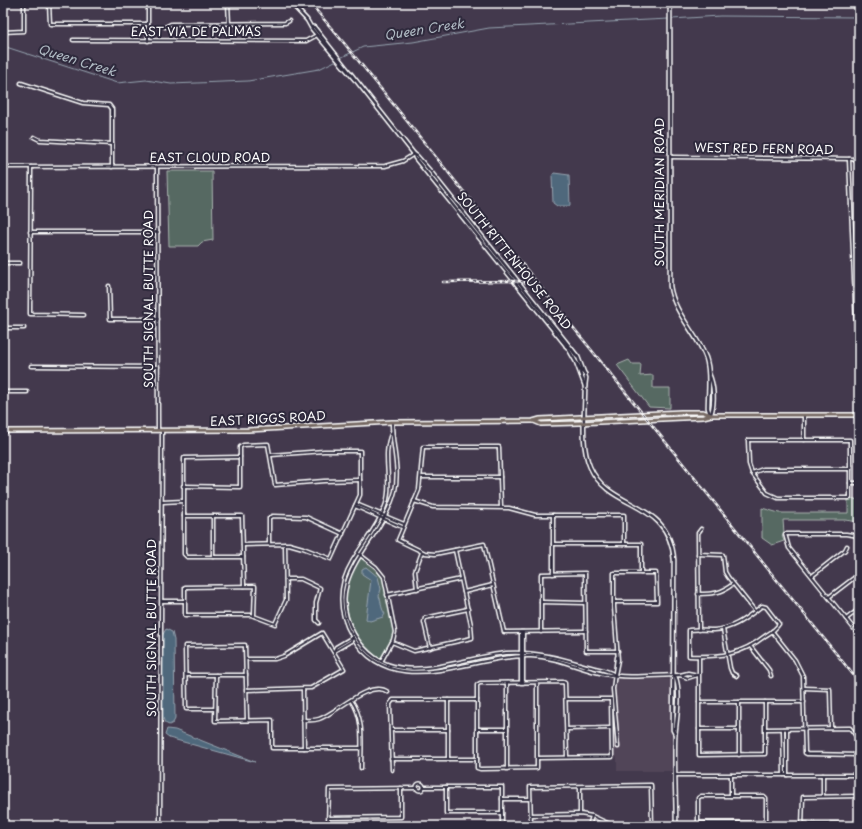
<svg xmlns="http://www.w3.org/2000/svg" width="862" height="829" font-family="'Playpen Sans',sans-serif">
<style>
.built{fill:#514458}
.green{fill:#566962;stroke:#aab4b0}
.water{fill:#50677b;stroke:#96a4b0}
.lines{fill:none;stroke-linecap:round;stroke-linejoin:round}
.stream{stroke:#96a4b0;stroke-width:1}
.street-casing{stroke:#fff;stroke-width:5}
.secondary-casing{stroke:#fff;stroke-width:5.5}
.primary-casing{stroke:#fff;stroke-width:6}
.street{stroke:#2f2a3d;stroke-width:2}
.secondary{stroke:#2f2a3d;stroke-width:2.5}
.primary{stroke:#766964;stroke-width:3}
.rail-casing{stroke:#fff;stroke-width:2.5}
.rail{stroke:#2f2a3d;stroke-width:1;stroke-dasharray:3;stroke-linecap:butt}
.labels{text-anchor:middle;stroke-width:4;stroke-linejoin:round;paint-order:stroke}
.street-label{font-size:12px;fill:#fff;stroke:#2f2a3d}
.water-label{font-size:13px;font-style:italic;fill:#b0bbc4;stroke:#2f2a3d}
</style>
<rect width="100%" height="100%" fill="#43394d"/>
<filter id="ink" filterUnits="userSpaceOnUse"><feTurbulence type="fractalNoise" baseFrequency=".025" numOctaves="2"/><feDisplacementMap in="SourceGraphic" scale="8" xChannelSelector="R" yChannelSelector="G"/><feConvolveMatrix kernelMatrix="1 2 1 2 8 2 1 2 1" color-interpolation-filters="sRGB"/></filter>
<g filter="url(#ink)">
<!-- built -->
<path class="built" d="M612,677L668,679L671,680L672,771H617V758L615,756L614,747V700L611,689Z"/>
<!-- green -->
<g class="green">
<path d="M167,171H212L213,240L202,242L198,246H169Z"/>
<path d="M629,360L632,364H641L640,376L653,375V388H670V408L649,407L617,365Z"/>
<path d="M859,499V522L845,520H783L784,533L782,536L784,541L772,545L762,538V508L779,513H848V500Z"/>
<path d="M360,556L377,568L383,577L394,630L391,641L381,660C343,631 337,597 360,556Z"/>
</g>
<!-- water -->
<g class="water">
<path d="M554,173L569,175L570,206H557L553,203L552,176Z"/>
<path d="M366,567L378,577L381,589L379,596C382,602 380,607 385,614L383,617L370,621L366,619L371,580L362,574V569Z"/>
<path d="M166,629L172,632L174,640L175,719L173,723L169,725L165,723L163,718L162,636Z"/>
<path d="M167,729L175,730L255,762L169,738L165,735Z"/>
</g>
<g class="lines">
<!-- stream -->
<g class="stream">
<path d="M672,19L720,16L859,17"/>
<path d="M3,46L117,83L146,80L171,84L248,81L319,69L337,60"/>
<path d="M340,58L363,47L413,42L489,28L669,19"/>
</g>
<defs>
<g id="street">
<path d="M49,3L50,24H148"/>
<path d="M148,3V41"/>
<path d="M228,3L229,24"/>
<path d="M165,27L171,24L285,23L289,21"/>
<path d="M3,32L24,31V3"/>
<path d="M73,40L306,41L317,35"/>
<path d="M21,83L83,103L109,105L112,109V167"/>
<path d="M34,137L40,140L112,144"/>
<path d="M670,157L859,159"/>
<path d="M849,159L858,372"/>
<path d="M3,167L385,166L403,161L414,154"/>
<path d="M31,167L30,314L84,315"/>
<path d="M157,167L158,430"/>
<path d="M30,232H158"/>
<path d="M3,263H20"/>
<path d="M109,286L110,319H158"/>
<path d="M3,328H24"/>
<path d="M31,366L158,367"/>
<path d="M3,392H27"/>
<path d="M804,416V440"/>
<path d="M392,423C392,446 400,468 395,491C382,543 321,576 354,634C389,695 454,658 506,653C533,651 558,657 583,665C592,668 607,669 615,675"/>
<path d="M392,432C380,457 395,484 384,509C374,535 352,554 344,580C339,599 342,619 352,636C392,704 471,654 531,656C557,657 580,669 604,674C628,679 656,675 680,675L688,678L697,675"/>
<path d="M748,440H850V498H778L767,493L752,473L749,464Z"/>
<path d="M240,457L184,458V554L187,557H243"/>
<path d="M752,473L763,469H850"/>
<path d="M422,477H500"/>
<path d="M850,483H859"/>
<path d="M183,486L240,487V447L243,445L268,444L275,485L324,481L360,480"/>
<path d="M414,501L433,507L509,508L535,515H624V544"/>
<path d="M162,502L183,501"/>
<path d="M356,504L404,524"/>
<path d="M355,506L402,527"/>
<path d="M501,507L499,447H423L419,490L398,540L425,553L435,554L484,544L504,632L586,631"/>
<path d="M553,515V574"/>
<path d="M184,516H242L244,586"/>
<path d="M213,516V557"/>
<path d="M859,536L846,534H785L789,548L859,635"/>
<path d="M269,544V518L272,516L306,517L343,534"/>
<path d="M553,544H641V573"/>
<path d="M243,545L289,544L303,548L331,559L360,495V451H324L271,455"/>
<path d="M359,554L376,567L384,577L395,632L393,640L382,660"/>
<path d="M698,554L723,555L725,572L728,577L755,611"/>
<path d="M812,576L845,550L847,546"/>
<path d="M286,579H301L320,588L316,603V620L319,623"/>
<path d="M417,589L415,571L422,552"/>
<path d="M464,592L493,585"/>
<path d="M698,594C713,594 722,593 733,584"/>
<path d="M387,595L461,579"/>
<path d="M829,597L859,574"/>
<path d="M162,601H184"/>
<path d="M541,602L585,603"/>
<path d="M614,602H657L656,573H614V607L618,660L615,675"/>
<path d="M762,606L766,607L779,624C776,629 770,633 765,636C740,656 719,657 689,656V630C697,629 706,630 714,630C734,629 747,617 762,606Z"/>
<path d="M254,615L255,586L185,587V615H251L275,624L286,600L285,544"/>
<path d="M846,619L859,609"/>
<path d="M723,629L730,668L732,673L737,676"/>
<path d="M699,630L698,533L701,529"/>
<path d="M772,631L795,660L803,676L805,753L807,754L859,755"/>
<path d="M521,632V683"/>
<path d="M523,632V683"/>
<path d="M541,632V574L585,573L586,651H618"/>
<path d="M392,642L414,651L472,638L471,625L455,550"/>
<path d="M751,647L769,670L771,676"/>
<path d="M430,648L424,622L425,618L468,609"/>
<path d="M334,651L336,647L353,637"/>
<path d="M334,651L351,641L353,637"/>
<path d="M617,657L613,689L618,747"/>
<path d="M699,657V755L765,754V702"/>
<path d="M246,659H275L284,656L322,633L344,669L311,688L246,690"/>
<path d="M186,675H246"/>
<path d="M216,675L215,721L272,720V748H361"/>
<path d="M680,675L688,673L698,675"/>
<path d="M507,683V769"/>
<path d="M537,683V768L480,769L477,768V685L480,683L563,682L565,683L567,757"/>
<path d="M804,688L830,689L831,728"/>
<path d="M303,689L304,748"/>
<path d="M351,700C365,719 361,746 361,768"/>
<path d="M448,700V759"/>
<path d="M699,702H804"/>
<path d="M739,702V755"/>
<path d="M215,709H186L185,646L245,645L247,720"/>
<path d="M303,720C309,720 313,721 319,719C337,713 369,679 388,692"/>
<path d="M477,729H507"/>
<path d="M567,729L611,728"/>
<path d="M699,729H739"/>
<path d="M766,729L850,728L859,740"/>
<path d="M783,729L784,775"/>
<path d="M787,729V775"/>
<path d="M391,730H448"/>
<path d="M538,758L612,757L611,699H566"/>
<path d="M391,759H477"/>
<path d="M392,770L390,704L393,700H477"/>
<path d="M676,775H859"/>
<path d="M823,775V796"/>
<circle cx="420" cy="787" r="3.5"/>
<path d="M424,787H502V826"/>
<path d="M446,787V813H502"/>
<path d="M580,787V814"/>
<path d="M731,796V775"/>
<path d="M502,799H530"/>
<path d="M531,815L580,814L592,816L614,826"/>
<path d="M329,818L401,817V788"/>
<path d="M698,823H766"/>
<path d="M802,824H859"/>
<path d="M160,826L162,431"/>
<path d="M328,826L329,789L417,788"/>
<path d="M531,826L530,787L651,785L652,826"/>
<path d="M589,826L592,816"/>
<path d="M698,826V798L701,796H764L766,798V826"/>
<path d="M802,826L803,797L859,796"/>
</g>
<g id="secondary">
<path d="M291,3L307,20L312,29L355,80"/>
<path d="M670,3V286C674,314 697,333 706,358C711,373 708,392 708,408L710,415"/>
<path d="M312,27H314L414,154L415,158L568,348L576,362L585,386"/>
<path d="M414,154L417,156L431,172L578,357L586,378L585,386C585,411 580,444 590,467C610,512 669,498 674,560L673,730L675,734"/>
<path d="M566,346L570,347L577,357"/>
<path d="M577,363L582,372L585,374"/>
<path d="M709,374C714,385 715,402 711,414"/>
<path d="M675,676C682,691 676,721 675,737C674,766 676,796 676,826"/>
</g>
<g id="primary">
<path d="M534,421L541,424L579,423L703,417L711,415H859"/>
<path d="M3,431L248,430L392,422L533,421L540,419L681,412H703L711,415"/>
</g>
</defs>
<!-- street casing -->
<use href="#street" class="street-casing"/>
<!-- secondary casing -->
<use href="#secondary" class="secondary-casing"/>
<!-- primary casing -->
<use href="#primary" class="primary-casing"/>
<!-- street -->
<use href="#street" class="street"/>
<!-- secondary -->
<use href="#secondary" class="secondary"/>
<!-- primary -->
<use href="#primary" class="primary"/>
<defs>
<g id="rail">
<path d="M310,3L344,43L859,682"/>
<path d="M443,282L519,281L528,283L540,289"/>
</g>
</defs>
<!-- rail casing -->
<use href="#rail" class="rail-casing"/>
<!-- rail -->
<use href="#rail" class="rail"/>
</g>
</g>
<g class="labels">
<!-- street labels -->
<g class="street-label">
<text x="196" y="36">EAST VIA DE PALMAS</text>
<text transform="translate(764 149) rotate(1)" y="4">WEST RED FERN ROAD</text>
<text x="210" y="162">EAST CLOUD ROAD</text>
<text transform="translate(660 192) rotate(-90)" y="4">SOUTH MERIDIAN ROAD</text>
<text transform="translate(514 261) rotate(51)" y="4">SOUTH RITTENHOUSE ROAD</text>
<text transform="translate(149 299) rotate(-90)" y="4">SOUTH SIGNAL BUTTE ROAD</text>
<text transform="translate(268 419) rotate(-3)" y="4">EAST RIGGS ROAD</text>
<text transform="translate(152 628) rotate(-90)" y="4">SOUTH SIGNAL BUTTE ROAD</text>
</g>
<!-- water labels -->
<g class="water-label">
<text transform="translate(424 29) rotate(-9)" y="5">Queen Creek</text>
<text transform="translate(77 60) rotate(17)" y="5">Queen Creek</text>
</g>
</g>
<!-- margin -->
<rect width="862" height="829" fill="none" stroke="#2f2a3d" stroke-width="16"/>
<rect x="8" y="8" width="846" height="813" fill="none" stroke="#fff" stroke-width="1.5" filter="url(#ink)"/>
</svg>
